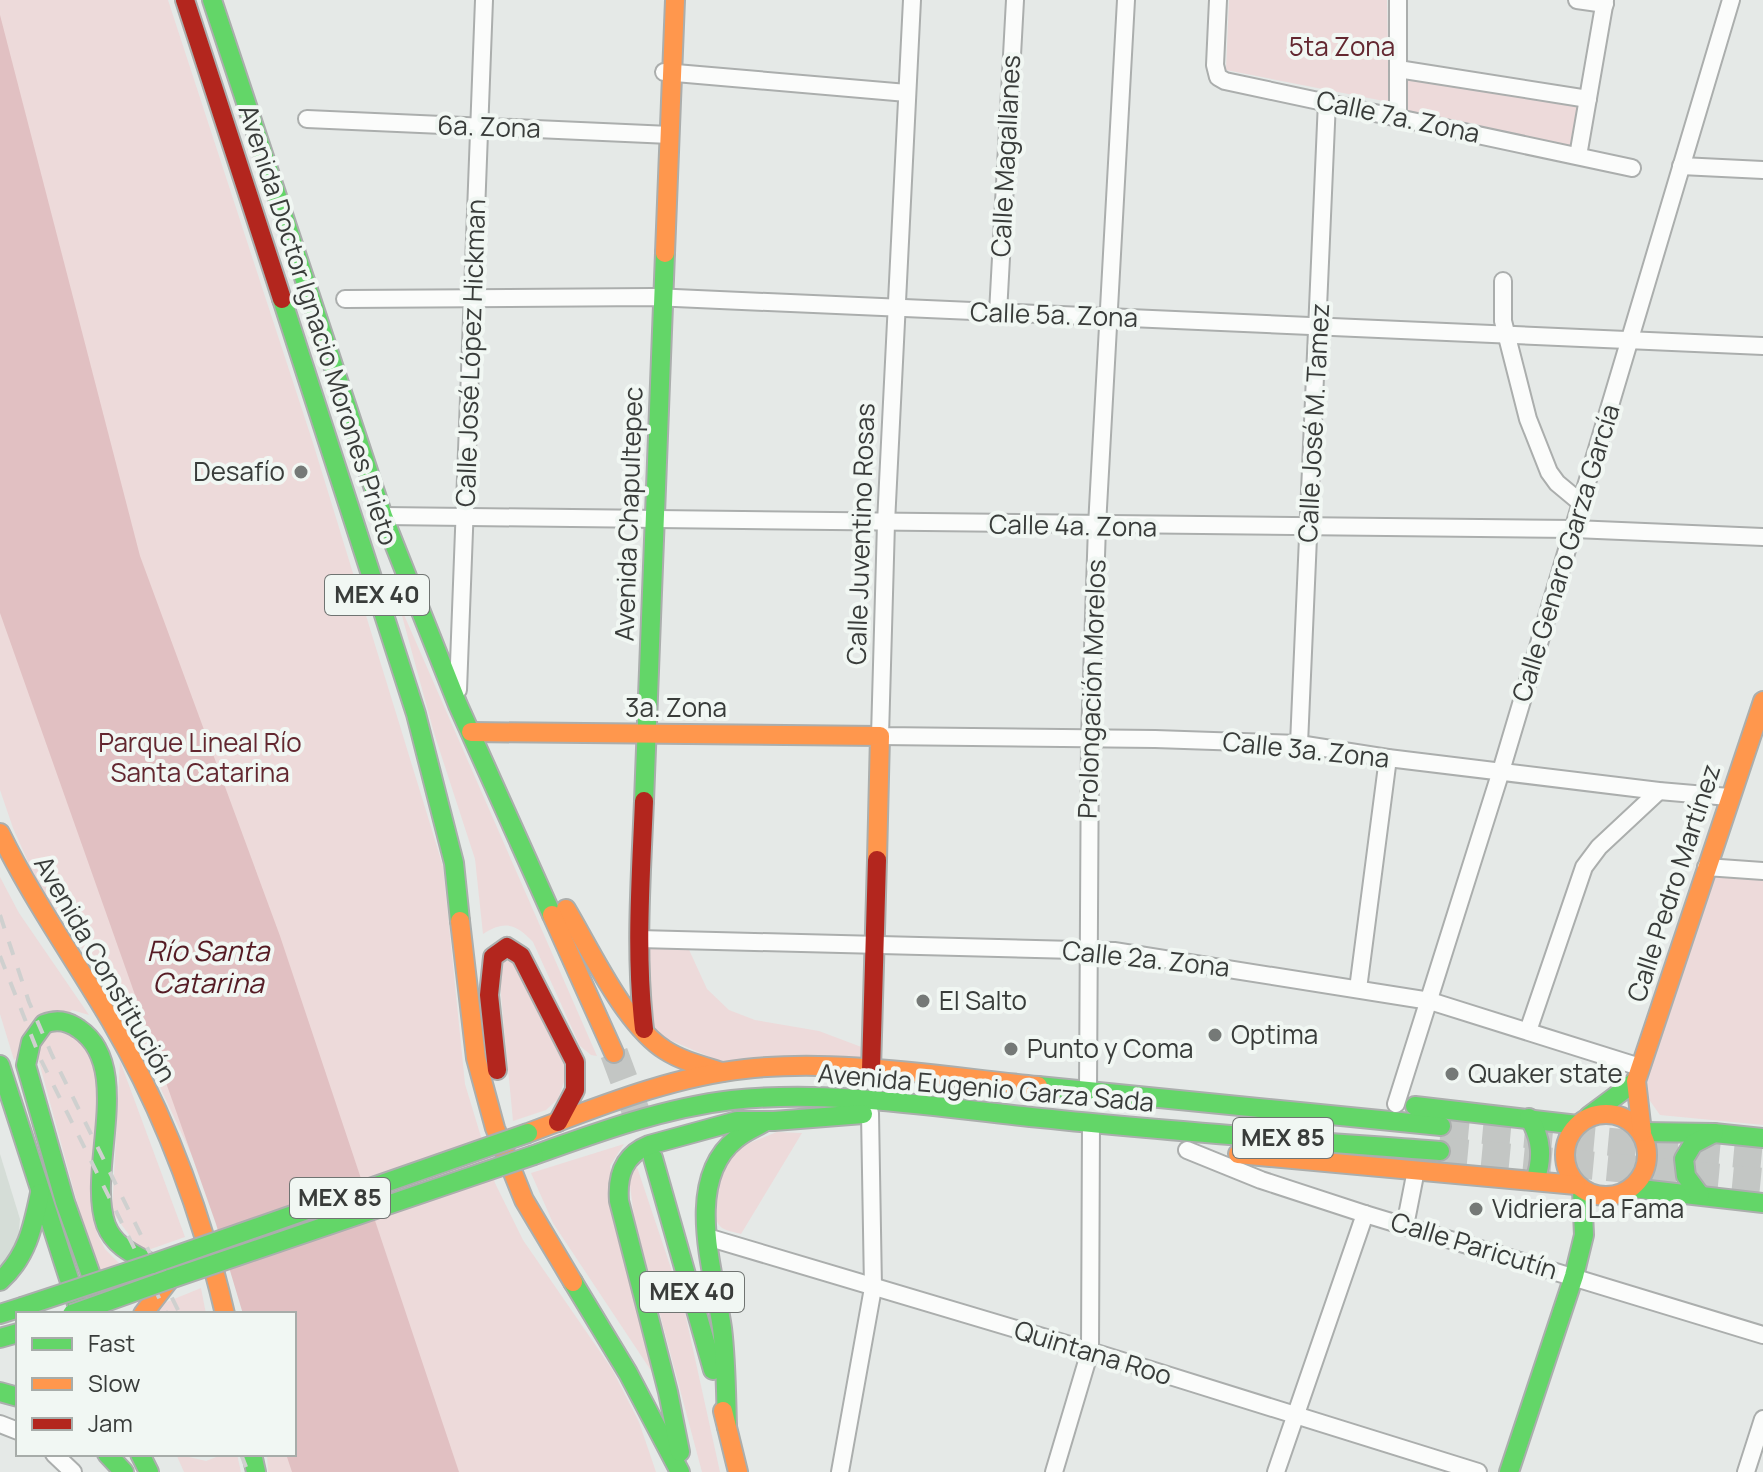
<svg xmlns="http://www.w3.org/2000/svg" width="1763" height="1472" font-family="Manrope,sans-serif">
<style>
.built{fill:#d5ddd7}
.green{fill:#eddada}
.water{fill:#e1c0c2}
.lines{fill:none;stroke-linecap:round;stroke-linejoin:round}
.highway-tunnel{stroke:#c3c6c4;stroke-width:28;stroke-dasharray:28 14;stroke-linecap:butt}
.street-casing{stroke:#abaead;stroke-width:20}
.fast-casing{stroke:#abaead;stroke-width:22}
.slow-casing{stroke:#abaead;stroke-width:22}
.jam-casing{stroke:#abaead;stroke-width:22}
.street{stroke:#fbfcfb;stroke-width:16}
.fast{stroke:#63d668;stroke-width:18}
.slow{stroke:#ff974d;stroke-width:18}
.jam{stroke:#b3261e;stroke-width:18}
.rail{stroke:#cfd0cf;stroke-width:4;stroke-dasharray:14 14;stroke-linecap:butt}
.fast-bridge-casing{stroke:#abaead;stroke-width:22;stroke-linecap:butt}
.fast-bridge{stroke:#63d668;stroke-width:18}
.poi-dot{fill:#757977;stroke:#f1f7f3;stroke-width:3}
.labels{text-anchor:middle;stroke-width:8;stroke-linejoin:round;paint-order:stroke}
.shield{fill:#f1f7f3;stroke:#707472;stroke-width:2}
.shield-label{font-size:24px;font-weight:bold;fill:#393c3a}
.park-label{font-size:26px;fill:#632730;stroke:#f1f7f3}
.street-label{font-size:26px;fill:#393c3a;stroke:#f1f7f3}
.poi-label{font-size:26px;fill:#393c3a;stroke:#f1f7f3;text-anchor:start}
.water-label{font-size:28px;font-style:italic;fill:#551b24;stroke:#f1f7f3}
</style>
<rect width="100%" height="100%" fill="#e5e9e7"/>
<!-- built -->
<path class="built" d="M0,1154L20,1219L18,1242L0,1270Z"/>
<!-- green -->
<g class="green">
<path d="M0,0H168L313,443L443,866L465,1084L495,1183L523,1240L612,1369L639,1422L656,1472H268L267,1454H294V1314L202,1177L132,1027L101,976L37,882L13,828L0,790Z"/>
<path d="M1229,0H1387L1389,102L1226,70Z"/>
<path d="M1398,69L1588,99L1578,156L1398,116Z"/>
<path d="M398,601L597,1056L591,1055L580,1046L533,942C516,924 505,920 483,934L475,859L434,733Z"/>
<path d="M1717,872L1763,877V1125L1660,1115L1641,1088Z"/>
<path d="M0,877L19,913L89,1015L72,1010L14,1060L0,1014Z"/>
<path d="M639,939L685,941L707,989L729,1010L755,1020L819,1031L872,1051L871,1070L738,1069L644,1029Z"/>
<path d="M512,959L564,1063V1082L558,1099L546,1110L513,1121L498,963Z"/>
<path d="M51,1031L73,1035L96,1064L97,1233L105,1249L119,1263L96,1272L36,1051Z"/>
<path d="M120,1061L185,1237L151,1249L139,1248L112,1212Z"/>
<path d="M777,1132L802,1133L741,1234C735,1232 727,1231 722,1228C704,1215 724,1169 729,1151Z"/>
<path d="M624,1144L610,1166L654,1375L553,1223L531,1173Z"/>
<path d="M637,1167L683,1304L720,1472H702L634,1217L629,1177Z"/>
<path d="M201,1288L206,1314H150L152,1308Z"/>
<path d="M176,1454L206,1461L224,1454H237L241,1472H184Z"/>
</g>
<!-- water -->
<path class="water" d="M0,15L140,556L280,936L459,1472H292L286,1454H294V1314H243L216,1224L0,613Z"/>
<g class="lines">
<!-- highway-tunnel -->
<g class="highway-tunnel">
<path d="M614,1053L639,1120"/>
<path d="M1441,1126L1763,1156"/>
<path d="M1440,1151L1763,1182"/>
</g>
<defs>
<g id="street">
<path d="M912,0L886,523L880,736L1155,739L1299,744L1388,758L1659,791L1729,797"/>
<path d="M1218,0L1215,65L1218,77L1225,81L1632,168"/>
<path d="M1398,0V116"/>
<path d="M1577,0L1605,4"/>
<path d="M1398,69L1588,99"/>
<path d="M664,72L907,93"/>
<path d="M307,119L670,135"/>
<path d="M1578,156L1605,0"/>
<path d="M1681,166L1763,170"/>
<path d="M1503,281V321L1528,419L1549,472L1557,483L1581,503"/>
<path d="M345,299L653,297L1763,346"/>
<path d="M998,313L1015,0"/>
<path d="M383,516L1574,529L1763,537"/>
<path d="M458,690L484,0"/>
<path d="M1299,744L1327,101"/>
<path d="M1706,867L1763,871"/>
<path d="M639,939L1114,951L1430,1001L1640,1067"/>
<path d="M1358,989L1388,758"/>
<path d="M1528,1031L1584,867L1599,847L1659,791"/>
<path d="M1088,1092L1090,738L1097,526L1126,0"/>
<path d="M1396,1104L1501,771L1731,0"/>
<path d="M1187,1150L1261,1180L1365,1214L1763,1335"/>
<path d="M1405,1226L1416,1170"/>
<path d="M707,1237L1090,1351L1478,1472"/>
<path d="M0,1424L18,1431"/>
<path d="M54,1454L73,1472"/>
<path d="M840,1472L873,1288L870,1113"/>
<path d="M1054,1472L1090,1351L1091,1123"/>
<path d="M1276,1472L1365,1214"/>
<path d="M1746,1472L1763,1419"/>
</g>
<g id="fast">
<path d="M212,0L383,516L458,705L552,915"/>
<path d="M282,299L416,714L454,863L460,921"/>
<path d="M644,801L665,253"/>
<path d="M0,1065L80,1313"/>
<path d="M1038,1086L1441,1126"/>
<path d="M1415,1106L1578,1125"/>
<path d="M1589,1116L1636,1081"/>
<path d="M1529,1118C1542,1139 1543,1158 1535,1181"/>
<path d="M1642,1132L1714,1133L1763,1138"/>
<path d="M534,1155C598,1132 664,1108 732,1100C834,1089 939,1108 1041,1118C1174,1132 1307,1141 1440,1151"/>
<path d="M653,1158L713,1370"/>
<path d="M1632,1188L1763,1203"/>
<path d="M1700,1195L1686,1176L1684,1159L1693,1144L1714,1133"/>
<path d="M0,1281C27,1257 33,1227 40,1193"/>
<path d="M573,1282L628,1373L680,1472"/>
<path d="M102,1306L65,1202L26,1065L31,1042L44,1024C56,1019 68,1021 79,1029C135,1067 86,1171 106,1225C114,1246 133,1254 152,1264"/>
<path d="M0,1314L22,1307"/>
<path d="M0,1338L18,1333"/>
<path d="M0,1392L18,1397"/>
<path d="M727,1427C726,1394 726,1360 722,1328C714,1272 683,1181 736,1139C744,1132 754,1128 763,1123"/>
<path d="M680,1452L668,1392L619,1201C617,1175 624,1155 649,1145L737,1121H774L863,1114"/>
<path d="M107,1454L124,1472"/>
<path d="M140,1454L149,1472"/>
<path d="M252,1454L256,1472"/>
<path d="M1509,1472L1574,1276L1584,1235L1582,1190"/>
</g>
<g id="slow">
<path d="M665,253L675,0"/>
<path d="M471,732L880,736L877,860"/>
<path d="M0,833C32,899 74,958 111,1021C164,1112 201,1211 225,1314"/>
<path d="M566,909C590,949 625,1025 665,1050C682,1061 703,1066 722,1072"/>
<path d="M552,915L614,1053"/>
<path d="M460,921L476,1058L495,1128L524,1200L573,1282"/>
<circle cx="1606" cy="1155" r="41"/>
<path d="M1642,1132L1636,1081L1763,701"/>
<path d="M528,1133C598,1107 670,1077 745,1069C837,1058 945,1077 1038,1086"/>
<path d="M1238,1154L1576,1185"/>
<path d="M143,1314L170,1279"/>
<path d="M723,1411L738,1472"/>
</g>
<g id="jam">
<path d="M185,0L282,299"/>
<path d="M644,1029C635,953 641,877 644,801"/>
<path d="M497,1070L489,995L493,957L507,947L521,956L575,1062V1090L558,1122"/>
<path d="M871,1070L877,860"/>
</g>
</defs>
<!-- street casing -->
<use href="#street" class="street-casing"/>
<!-- fast casing -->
<use href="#fast" class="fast-casing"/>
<!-- slow casing -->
<use href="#slow" class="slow-casing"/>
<!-- jam casing -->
<use href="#jam" class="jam-casing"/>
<!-- street -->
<use href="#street" class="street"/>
<!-- fast -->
<use href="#fast" class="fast"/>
<!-- slow -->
<use href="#slow" class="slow"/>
<!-- jam -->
<use href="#jam" class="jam"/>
<!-- rail -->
<g class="rail">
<path d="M0,915L29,1002L52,1055L180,1314"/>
<path d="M0,956L41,1060L167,1314"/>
<path d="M241,1454L248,1472"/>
</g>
<defs>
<g id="fast-bridge">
<path d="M152,1264L528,1133"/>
<path d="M170,1279L534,1155"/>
<path d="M22,1307L152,1264"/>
<path d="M72,1314L170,1279"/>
</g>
</defs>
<!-- fast-bridge casing -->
<use href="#fast-bridge" class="fast-bridge-casing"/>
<!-- fast-bridge -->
<use href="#fast-bridge" class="fast-bridge"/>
</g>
<!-- markers -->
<g class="poi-dot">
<circle cx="301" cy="472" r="8"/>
<circle cx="923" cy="1001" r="8"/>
<circle cx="1215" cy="1035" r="8"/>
<circle cx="1011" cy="1049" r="8"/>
<circle cx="1452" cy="1074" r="8"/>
<circle cx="1476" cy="1209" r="8"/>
</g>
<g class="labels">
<!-- shield labels -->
<g class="shield">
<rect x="325" y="575" width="104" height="40" rx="6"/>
<rect x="1233" y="1118" width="100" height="40" rx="6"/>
<rect x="290" y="1178" width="100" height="40" rx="6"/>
<rect x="640" y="1272" width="104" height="40" rx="6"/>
</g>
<g class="shield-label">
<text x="377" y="603">MEX 40</text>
<text x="1283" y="1146">MEX 85</text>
<text x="340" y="1206">MEX 85</text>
<text x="692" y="1300">MEX 40</text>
</g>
<!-- park labels -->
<g class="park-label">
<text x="1342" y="56">5ta Zona</text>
<text x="200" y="752">Parque Lineal Río<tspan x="200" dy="30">Santa Catarina</tspan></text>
</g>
<!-- street labels -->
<g class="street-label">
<text transform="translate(1398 117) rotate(12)" y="9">Calle 7a. Zona</text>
<text transform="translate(489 127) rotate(2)" y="9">6a. Zona</text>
<text transform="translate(1006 156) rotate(-87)" y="9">Calle Magallanes</text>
<text transform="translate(1054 315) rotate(2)" y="9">Calle 5a. Zona</text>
<text transform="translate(318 325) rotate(72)" y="9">Avenida Doctor Ignacio Morones Prieto</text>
<text transform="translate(471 353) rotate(-88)" y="9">Calle José López Hickman</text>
<text transform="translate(1314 423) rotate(-87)" y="9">Calle José M. Tamez</text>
<text transform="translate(629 514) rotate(-88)" y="9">Avenida Chapultepec</text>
<text transform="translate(1073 526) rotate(1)" y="9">Calle 4a. Zona</text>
<text transform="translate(861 534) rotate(-88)" y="9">Calle Juventino Rosas</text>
<text transform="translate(1566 553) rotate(-73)" y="9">Calle Genaro Garza García</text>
<text transform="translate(1092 689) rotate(-88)" y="9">Prolongación Morelos</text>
<text x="676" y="717">3a. Zona</text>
<text transform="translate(1306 750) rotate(6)" y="9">Calle 3a. Zona</text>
<text transform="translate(1674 883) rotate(-72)" y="9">Calle Pedro Martínez</text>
<text transform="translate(1146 959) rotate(6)" y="9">Calle 2a. Zona</text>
<text transform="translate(105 969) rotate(60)" y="9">Avenida Constitución</text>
<text transform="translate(986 1088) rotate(5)" y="9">Avenida Eugenio Garza Sada</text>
<text transform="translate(1474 1246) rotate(17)" y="9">Calle Paricutín</text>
<text transform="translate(1093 1353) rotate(17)" y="9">Quintana Roo</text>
</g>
<!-- poi labels -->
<g class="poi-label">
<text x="285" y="481" text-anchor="end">Desafío</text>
<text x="939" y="1010">El Salto</text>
<text x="1231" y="1044">Optima</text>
<text x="1027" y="1058">Punto y Coma</text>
<text x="1468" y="1083">Quaker state</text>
<text x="1492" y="1218">Vidriera La Fama</text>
</g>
<!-- water labels -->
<g class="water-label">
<text x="208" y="961">Río Santa<tspan x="208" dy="32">Catarina</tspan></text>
</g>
</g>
<!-- legend -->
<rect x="16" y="1312" width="280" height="144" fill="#f1f7f3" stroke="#a7aca9" stroke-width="2"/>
<rect x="32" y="1338" width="40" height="12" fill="#63d668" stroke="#a7aca9" stroke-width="2"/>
<text x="88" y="1352" font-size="24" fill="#393c3a">Fast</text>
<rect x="32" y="1378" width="40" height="12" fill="#ff974d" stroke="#a7aca9" stroke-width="2"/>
<text x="88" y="1392" font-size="24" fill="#393c3a">Slow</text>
<rect x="32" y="1418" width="40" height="12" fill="#b3261e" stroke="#a7aca9" stroke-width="2"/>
<text x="88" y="1432" font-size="24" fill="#393c3a">Jam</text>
</svg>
